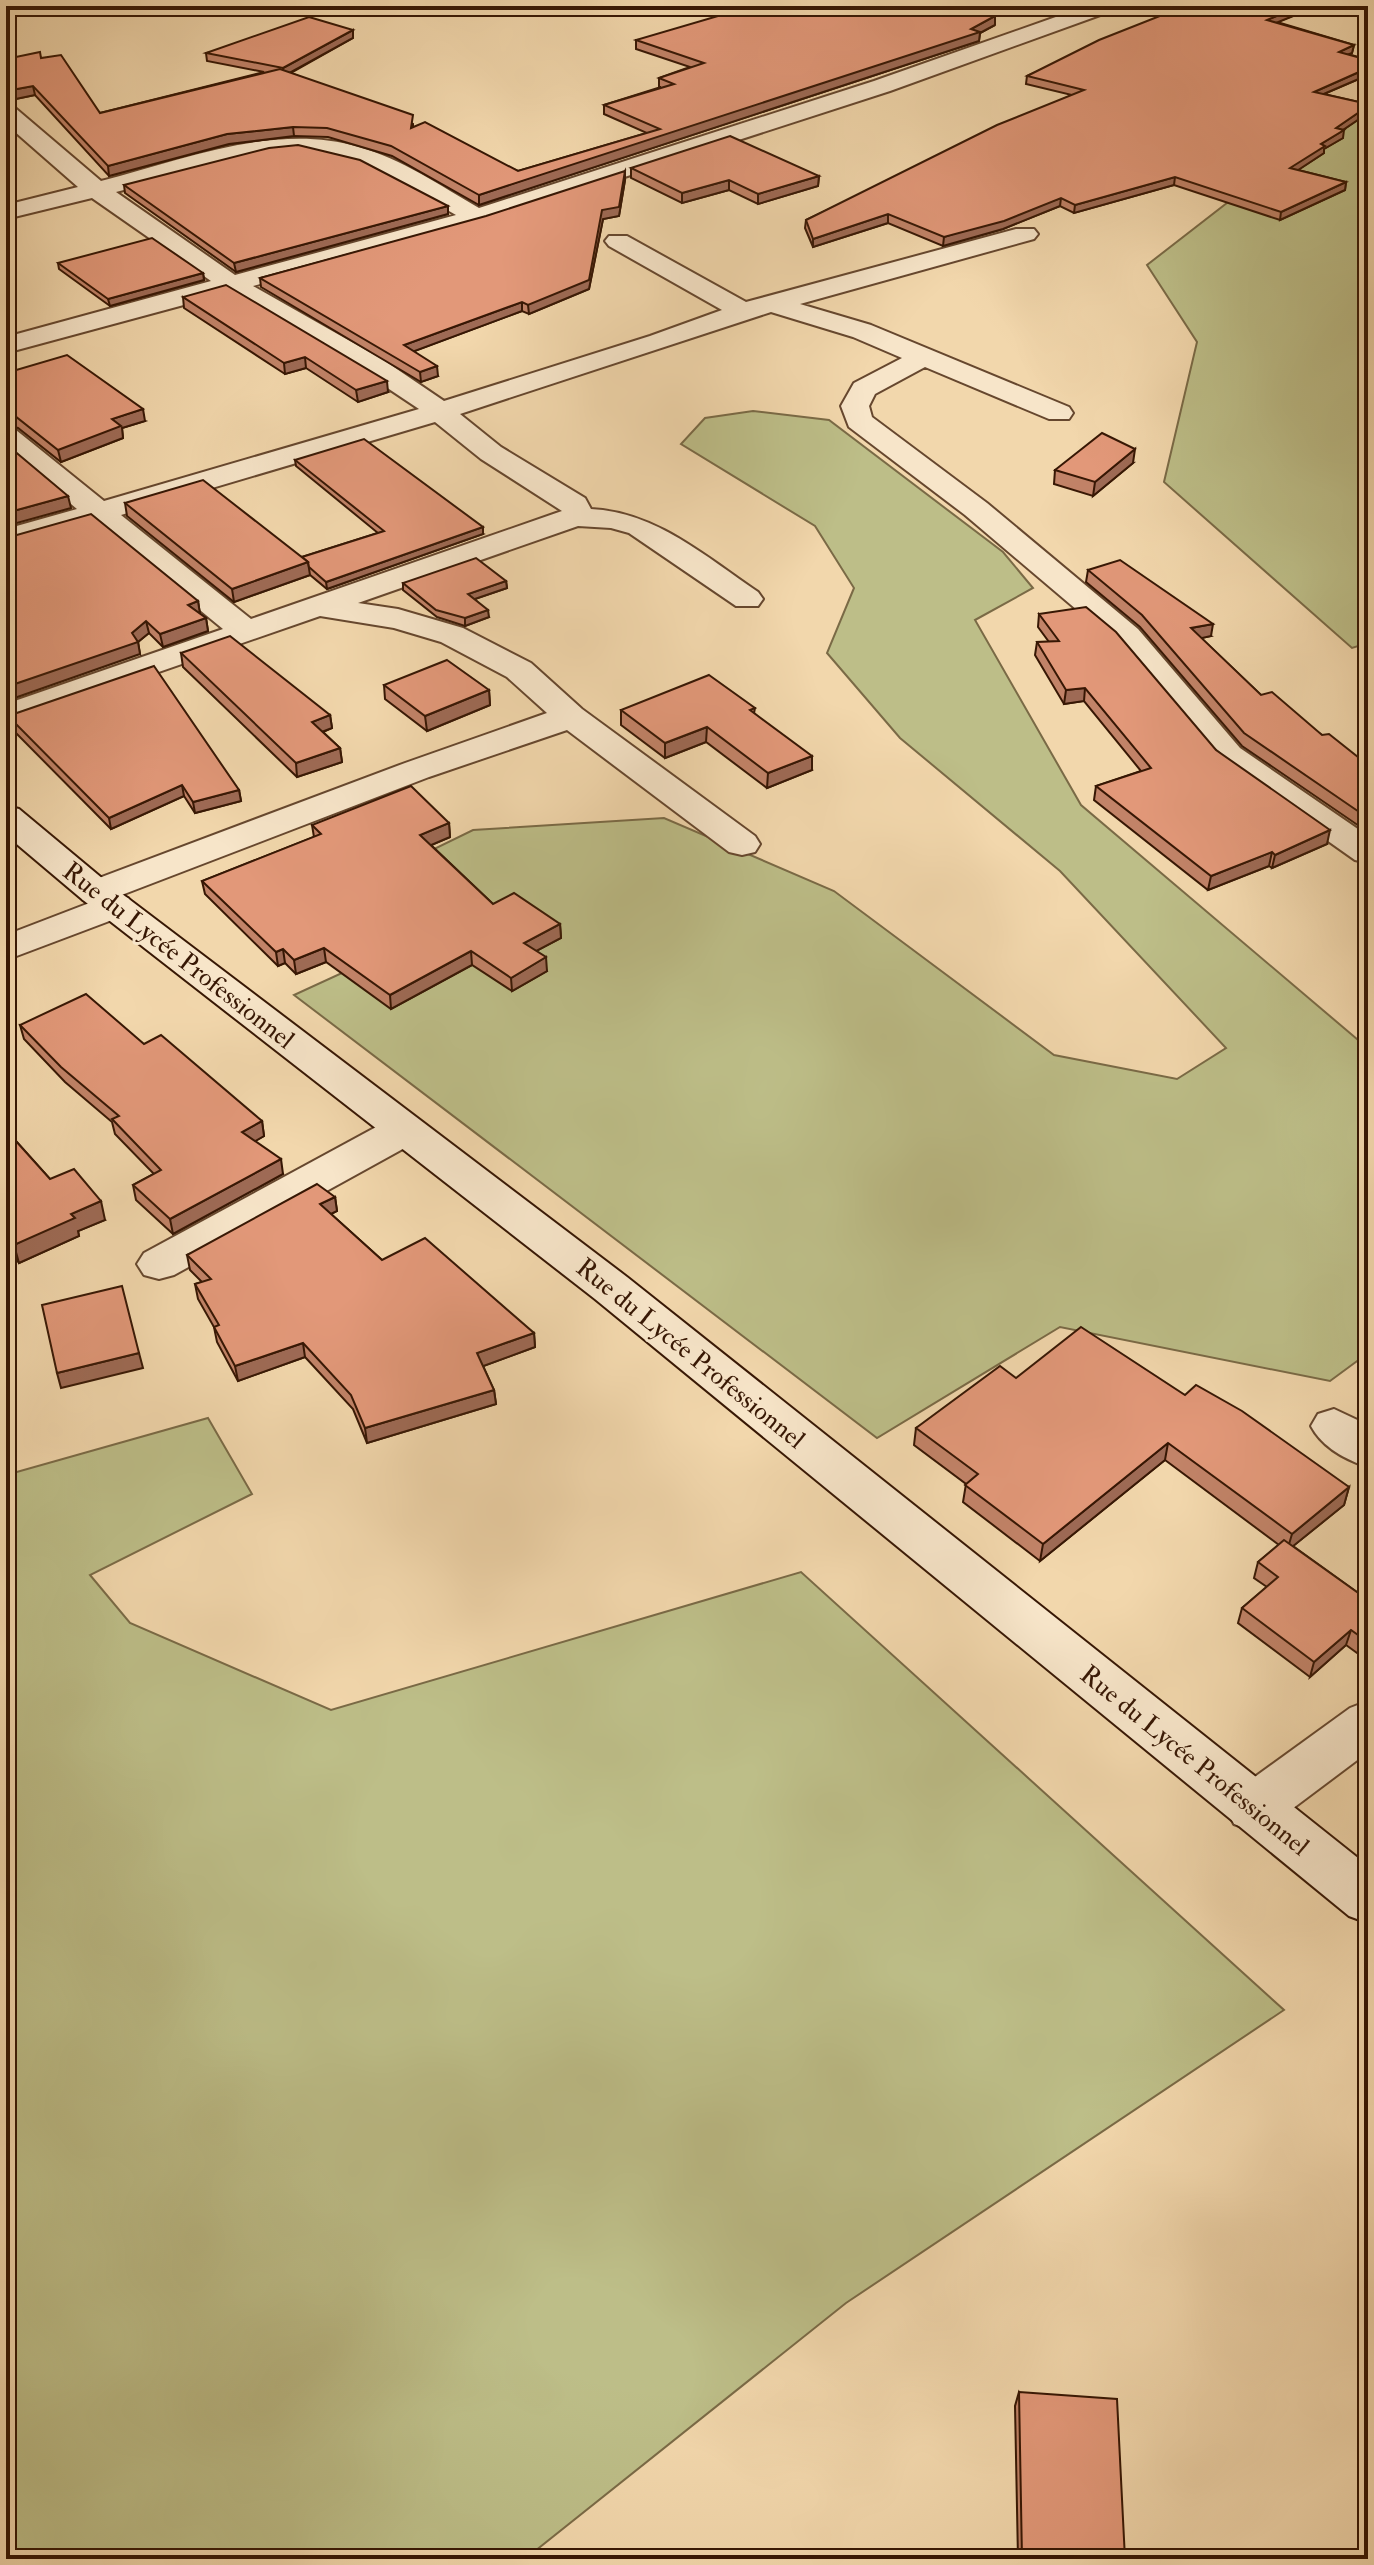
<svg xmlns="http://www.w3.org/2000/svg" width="1374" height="2565" font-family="'IM FELL Double Pica',serif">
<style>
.green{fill:#bdbe88;stroke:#7a6a46;stroke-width:2}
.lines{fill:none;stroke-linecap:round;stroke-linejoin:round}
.street-casing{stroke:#66472e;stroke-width:4}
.secondary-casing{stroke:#371704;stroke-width:4}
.street{fill:#f7e5c9;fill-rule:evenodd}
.secondary{fill:#f7e5c9;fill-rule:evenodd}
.wall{fill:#c28368;stroke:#371704;stroke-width:2}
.shaded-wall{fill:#9e6a55;stroke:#371704;stroke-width:2}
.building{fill:#e29879;stroke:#371704;stroke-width:2}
.labels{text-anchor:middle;stroke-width:6;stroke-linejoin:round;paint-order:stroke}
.street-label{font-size:26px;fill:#371704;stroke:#f7e5c9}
</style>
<rect width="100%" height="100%" fill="#f2d7ac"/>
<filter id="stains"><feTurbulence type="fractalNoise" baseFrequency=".0025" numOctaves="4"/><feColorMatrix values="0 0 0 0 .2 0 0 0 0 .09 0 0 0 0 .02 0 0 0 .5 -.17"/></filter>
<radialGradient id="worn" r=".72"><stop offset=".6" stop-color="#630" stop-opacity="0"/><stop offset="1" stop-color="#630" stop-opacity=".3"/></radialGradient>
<!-- green -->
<g class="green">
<path d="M1368,6V643L1352,648L1164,482L1197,342L1147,265L1362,98Z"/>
<path d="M753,411L829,420L1003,552L1033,588L975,620L1081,805L1364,1045L1368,1068V1353L1330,1381L1060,1327L877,1438L294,995L488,906L432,850L473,830L664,818L834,891L1054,1055L1177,1079L1226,1048L1060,871L900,738L827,653L854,588L815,526L681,444L705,418Z"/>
<path d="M208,1418L252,1494L90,1575L130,1623L331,1710L801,1572L1284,2010L846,2303L525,2559H6V1475Z"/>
</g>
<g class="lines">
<defs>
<g id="street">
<path d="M1087,6H1117L1114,10L890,91L486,222L253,286L385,361L444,401L650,336L722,310L609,246L605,241L609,236H627L746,302L1016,229H1034L1038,234L1034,239L800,304L871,325L1069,407L1073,413L1069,419H1049L925,367L875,394L869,406L872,417L987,503L1138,629L1240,748L1368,836V863L1355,860L1216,762L1116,643L965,515L849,427L841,406L854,383L902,358L853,337L771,312L460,414L501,447L585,498L591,509C656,512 706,557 758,592L763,599L758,606H736L629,533L611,528L578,526L358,603L398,609L463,628L531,663L582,709L755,836L760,844L755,852L742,855L729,852L567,730L429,777L119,896L128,898L134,906L128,914L6,960V935L92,902L83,900L78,892L83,884L405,763L547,713L507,677L441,642L394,628L320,616L6,725V704L223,629L94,523L6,548V529L77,509L6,450V427L16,430L104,501L419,409L365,373L228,293L6,353V337L211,281L92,198L6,219V205L78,187L6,124V105L14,107L101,181C184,160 274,122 359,147C402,159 441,186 479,208L874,81ZM299,150C359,156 405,186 456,215L235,275L116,192L269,153ZM435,422L481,459L562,511L251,619L121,515Z"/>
<path d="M404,1116L419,1120L425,1130L419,1140L174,1275L159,1279L144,1275L137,1264L144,1253L389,1120Z"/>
<path d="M1334,1409L1368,1425V1467C1346,1460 1322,1447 1311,1426L1318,1414Z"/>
<path d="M1368,1701V1752L1272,1824L1253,1831L1234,1824L1226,1808L1234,1792L1350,1708Z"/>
</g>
<path id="secondary" d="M6,806L19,809L109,884L627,1277L1368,1866V1923L1349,1916L595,1299L83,900L6,835Z"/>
</defs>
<!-- street casing -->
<use href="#street" class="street-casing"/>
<!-- secondary casing -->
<use href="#secondary" class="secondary-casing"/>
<!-- street -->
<use href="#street" class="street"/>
<!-- secondary -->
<use href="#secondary" class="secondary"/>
</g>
<!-- wall -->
<g class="wall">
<path d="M1185,6H1318L1277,22L1354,45L1352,53L1348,54L1368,60V75L1324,94L1368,104V113L1343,130V138L1324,149V153L1298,170L1346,182L1345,190L1280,220L1174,185L1074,213L1060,206L1003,229L943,246L888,223L813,247L805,228L806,220L1072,95L1026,84L1027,76Z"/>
<path d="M995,25L980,33L979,41L479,205L392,156L328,137L294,136L229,144L109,176L35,95L6,101V59L41,58L100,113L264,72L207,61L206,53L353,30V38L291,73L413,124V127L518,171L647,133L604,114V105L661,87H659V78L690,67L636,49V40Z"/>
<path d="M631,168L819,176L818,186L758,204L729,190L682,203L631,178Z"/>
<path d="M625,180L619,216L603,219L589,289L529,314L522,311L414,351L438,376L421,382L261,287L260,278Z"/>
<path d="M124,185L448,206V214L236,272L125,193Z"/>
<path d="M58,263L203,273L204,280L110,306L59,269Z"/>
<path d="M183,297L388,392L358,402L306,368L285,374L184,308Z"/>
<path d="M6,373L145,421L122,428L123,438L61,462L18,428L6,425Z"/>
<path d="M295,460L483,534L327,589L310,575L234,602L127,516L125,503L302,557L378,533L296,466Z"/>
<path d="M1133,463L1093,496L1054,484L1055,470Z"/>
<path d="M6,538L198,601L200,614L206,618L208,631L163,647L149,633L138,642L140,654Z"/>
<path d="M1088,570L1211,636L1201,638L1261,695L1368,765V826L1362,828L1242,746L1140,627L1086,582Z"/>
<path d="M506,581L507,588L475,599L489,617L465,626L437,617L403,590V583Z"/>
<path d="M1039,614L1216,750L1327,844L1272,868L1269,866L1208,890L1094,800L1096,786L1141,771L1084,701L1064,704L1035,655L1037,642H1049L1038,627Z"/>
<path d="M181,653L330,715L332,728L323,732L340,748L342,762L297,777L183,667Z"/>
<path d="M384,685L489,690L490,705L427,731L385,699Z"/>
<path d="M755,708L754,713L812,770L767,788L706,742L665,758L621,725V710Z"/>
<path d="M8,716L239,790L241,801L195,813L184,796L111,829L10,727Z"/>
<path d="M449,823L450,837L431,845L493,904L560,924L561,938L536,951L547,971L512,991L472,965L391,1009L326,962L296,974L285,963L278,966L205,894L202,881L314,837L312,825Z"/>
<path d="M20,1025L144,1044L262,1121L264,1136L255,1141L283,1174L173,1234L136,1200L133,1185L154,1174L115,1134L112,1122L65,1082L24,1039Z"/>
<path d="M6,1130L50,1179L105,1220L78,1231L79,1236L19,1263L6,1245Z"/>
<path d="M335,1197L337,1211L331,1214L382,1260L534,1333L535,1347L483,1366L494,1390L496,1404L367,1443L353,1409L305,1357L238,1381L217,1342L214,1327L198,1299L195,1284L202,1282L190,1270L187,1255Z"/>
<path d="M1016,1378L1185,1395L1349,1487L1344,1505L1293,1546L1368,1600V1655L1364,1658L1346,1645L1310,1677L1238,1623L1242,1608L1267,1587L1254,1578L1258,1562L1279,1545L1165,1460L1040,1561L963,1502L966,1484L914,1445L916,1428Z"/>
<path d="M1368,1406V1422L1364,1420Z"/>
<path d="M1019,2392L1125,2559H1018L1015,2406Z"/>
</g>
<!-- shaded-wall -->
<g class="shaded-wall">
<path d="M1301,6H1318L1266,27L1267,20Z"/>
<path d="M995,16V25L980,33L979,41L479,205V195L971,29Z"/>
<path d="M353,30V38L284,76L283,68Z"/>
<path d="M1354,45L1352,53L1337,59L1339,52Z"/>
<path d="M1368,68V75L1312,99L1314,92Z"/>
<path d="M33,86L35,95L6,101V91Z"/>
<path d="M1368,106V113L1334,136L1336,128Z"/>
<path d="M293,127L294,136L229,144L109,176L108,166L227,134Z"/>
<path d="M1344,130L1343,138L1324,149V153L1289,176L1290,168L1321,144Z"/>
<path d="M625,171V180L619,216L603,219L589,289L529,314L528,305L602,210Z"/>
<path d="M819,176L818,186L758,204V194Z"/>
<path d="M1175,177L1174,185L1074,213L1075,205Z"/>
<path d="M729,180V190L682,203V193Z"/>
<path d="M1346,182L1345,190L1280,220L1281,212Z"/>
<path d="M1061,198L1060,206L1003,229L943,246L944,237Z"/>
<path d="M448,206V214L236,272L234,263Z"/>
<path d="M888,214V223L813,247V239Z"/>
<path d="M203,273L204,280L110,306L108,299Z"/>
<path d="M522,302V311L404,355V345Z"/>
<path d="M305,357L306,368L285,374L284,363Z"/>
<path d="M437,366L438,376L421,382L420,372Z"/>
<path d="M387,381L388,392L358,402L356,390Z"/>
<path d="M143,409L145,421L122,428L123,438L61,462L58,450L112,419Z"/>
<path d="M1135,449L1133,463L1093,496L1095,482Z"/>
<path d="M68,496L71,508L6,526V513Z"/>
<path d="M483,527V534L327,589L326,582Z"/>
<path d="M308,562L310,575L234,602L232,589Z"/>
<path d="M506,581L507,588L469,601L468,594Z"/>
<path d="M198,601L200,614L188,605Z"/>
<path d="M488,610L489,617L465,626V618Z"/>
<path d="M206,618L208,631L163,647L160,634Z"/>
<path d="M146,621L149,633L138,642L140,654L6,701V687L132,633Z"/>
<path d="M1213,624L1211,636L1189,641L1191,628Z"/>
<path d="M1085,688L1084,701L1064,704L1066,690Z"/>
<path d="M489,690L490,705L427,731L425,716Z"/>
<path d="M330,715L332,728L314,735L312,722Z"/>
<path d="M707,727L706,742L665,758V743Z"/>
<path d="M340,748L342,762L297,777L296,763Z"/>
<path d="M812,756V770L767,788L768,773Z"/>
<path d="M182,785L184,796L111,829L109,818Z"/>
<path d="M239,790L241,801L195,813L193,802Z"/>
<path d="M1368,815V826L1362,828L1365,816Z"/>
<path d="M449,823L450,837L422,849L420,835Z"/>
<path d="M1330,830L1327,844L1272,868L1275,855Z"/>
<path d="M1272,852L1269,866L1208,890L1211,876Z"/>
<path d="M560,924L561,938L525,957L524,943Z"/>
<path d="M324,948L326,962L296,974L294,960Z"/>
<path d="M283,949L285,963L278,966L276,952Z"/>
<path d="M471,951L472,965L391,1009L390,995Z"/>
<path d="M546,957L547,971L512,991L511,978Z"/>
<path d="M262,1121L264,1136L245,1147L242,1132Z"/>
<path d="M281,1159L283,1174L173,1234L170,1219Z"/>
<path d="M335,1197L337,1211L323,1218L320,1204Z"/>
<path d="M101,1201L105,1220L78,1231L79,1236L19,1263L14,1245L71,1214Z"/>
<path d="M534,1333L535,1347L478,1368L477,1353Z"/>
<path d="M303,1343L305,1357L238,1381L235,1366Z"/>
<path d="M139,1353L143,1368L61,1388L57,1373Z"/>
<path d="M494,1390L496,1404L367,1443L365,1428Z"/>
<path d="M1168,1443L1165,1460L1040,1561L1043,1544Z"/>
<path d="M1349,1487L1344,1505L1287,1551L1292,1534Z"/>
<path d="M1351,1630L1346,1645L1310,1677L1314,1662Z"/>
</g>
<!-- building -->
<g class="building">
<path d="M752,6H966L995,16L971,29L980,32L479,195L391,146L327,128L293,127L227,134L108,166L33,86L6,91V59L40,52L41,58L61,55L100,113L280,69L413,115L411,128L425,122L518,171L660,129L604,105L674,84L659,78L704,63L636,40Z"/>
<path d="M1185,6H1301L1267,20L1354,45L1339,52L1368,60V68L1314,92L1368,104V106L1336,128L1344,130L1321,144L1325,146L1290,168L1346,182L1281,212L1175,177L1075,205L1061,198L1004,221L944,237L888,214L813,239L806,220L997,125L1084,90L1027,76L1099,40Z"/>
<path d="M309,17L353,30L283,68L206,53Z"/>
<path d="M730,136L819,176L758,194L729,180L682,193L631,168Z"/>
<path d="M298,145L360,160L448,206L234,263L124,185L269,148Z"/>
<path d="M625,171L619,207L602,210L589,280L528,305L522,302L404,345L437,366L420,372L260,278L486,216Z"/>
<path d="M152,238L203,273L108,299L58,263Z"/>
<path d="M226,285L387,381L356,390L305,357L284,363L183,297Z"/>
<path d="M67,355L143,409L112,419L121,426L58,450L15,416L6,414V373Z"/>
<path d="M1102,433L1135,449L1095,482L1055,470Z"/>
<path d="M364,439L483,527L326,582L309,567L308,562L302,557L384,531L295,460Z"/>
<path d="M6,444L68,496L6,513Z"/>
<path d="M203,480L308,562L232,589L125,503Z"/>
<path d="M91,514L198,601L188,605L206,618L160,634L146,621L132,633L138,642L6,687V538Z"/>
<path d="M476,558L506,581L468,594L488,610L465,618L436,610L403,583Z"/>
<path d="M1120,560L1213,624L1191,628L1261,695L1272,692L1322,735L1329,734L1368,765V815L1365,816L1244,733L1142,615L1088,570Z"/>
<path d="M1086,607L1116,632L1216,750L1330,830L1275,855L1272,852L1211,876L1096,786L1151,768L1085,688L1066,690L1037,642L1059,641L1039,614Z"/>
<path d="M230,636L330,715L312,722L340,748L296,763L181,653Z"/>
<path d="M447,660L489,690L425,716L384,685Z"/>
<path d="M154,666L239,790L193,802L182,785L109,818L8,716Z"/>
<path d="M709,675L755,708L750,710L812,756L768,773L707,727L665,743L621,710Z"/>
<path d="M411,786L449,823L420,835L493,904L514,893L560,924L524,943L546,957L511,978L471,951L390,995L324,948L294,960L283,949L276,952L202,881L321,834L312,825Z"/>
<path d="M86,994L144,1044L161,1035L262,1121L242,1132L281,1159L170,1219L133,1185L161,1170L112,1119L119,1116L61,1067L20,1025Z"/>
<path d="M6,1130L50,1179L74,1169L101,1201L71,1214L75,1218L14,1245L6,1234Z"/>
<path d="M317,1184L335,1197L320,1204L382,1260L425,1238L534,1333L477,1353L494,1390L365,1428L351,1395L303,1343L235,1366L214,1327L219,1325L195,1284L211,1279L187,1255Z"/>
<path d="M122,1286L139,1353L57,1373L42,1305Z"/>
<path d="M1081,1327L1185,1395L1196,1385L1242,1411L1349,1487L1292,1534L1168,1443L1043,1544L965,1485L978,1474L916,1428L1000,1366L1016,1378Z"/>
<path d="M1284,1540L1368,1600V1642L1351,1630L1314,1662L1242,1608L1278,1577L1258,1562Z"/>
<path d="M1019,2392L1117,2399L1125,2559H1022Z"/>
</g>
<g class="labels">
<!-- street labels -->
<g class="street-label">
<text transform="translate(179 955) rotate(38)" y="9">Rue du Lycée Professionnel</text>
<text transform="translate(691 1353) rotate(39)" y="9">Rue du Lycée Professionnel</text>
<text transform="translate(1195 1760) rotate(39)" y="9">Rue du Lycée Professionnel</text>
</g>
</g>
<!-- margin -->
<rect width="1374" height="2565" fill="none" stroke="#f2d7ac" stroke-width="32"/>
<rect x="8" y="8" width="1358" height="2549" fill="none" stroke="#371704" stroke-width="4"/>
<rect x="16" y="16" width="1342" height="2533" fill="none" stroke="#371704" stroke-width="2"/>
<rect width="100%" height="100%" filter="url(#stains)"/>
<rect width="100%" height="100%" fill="url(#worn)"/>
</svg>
